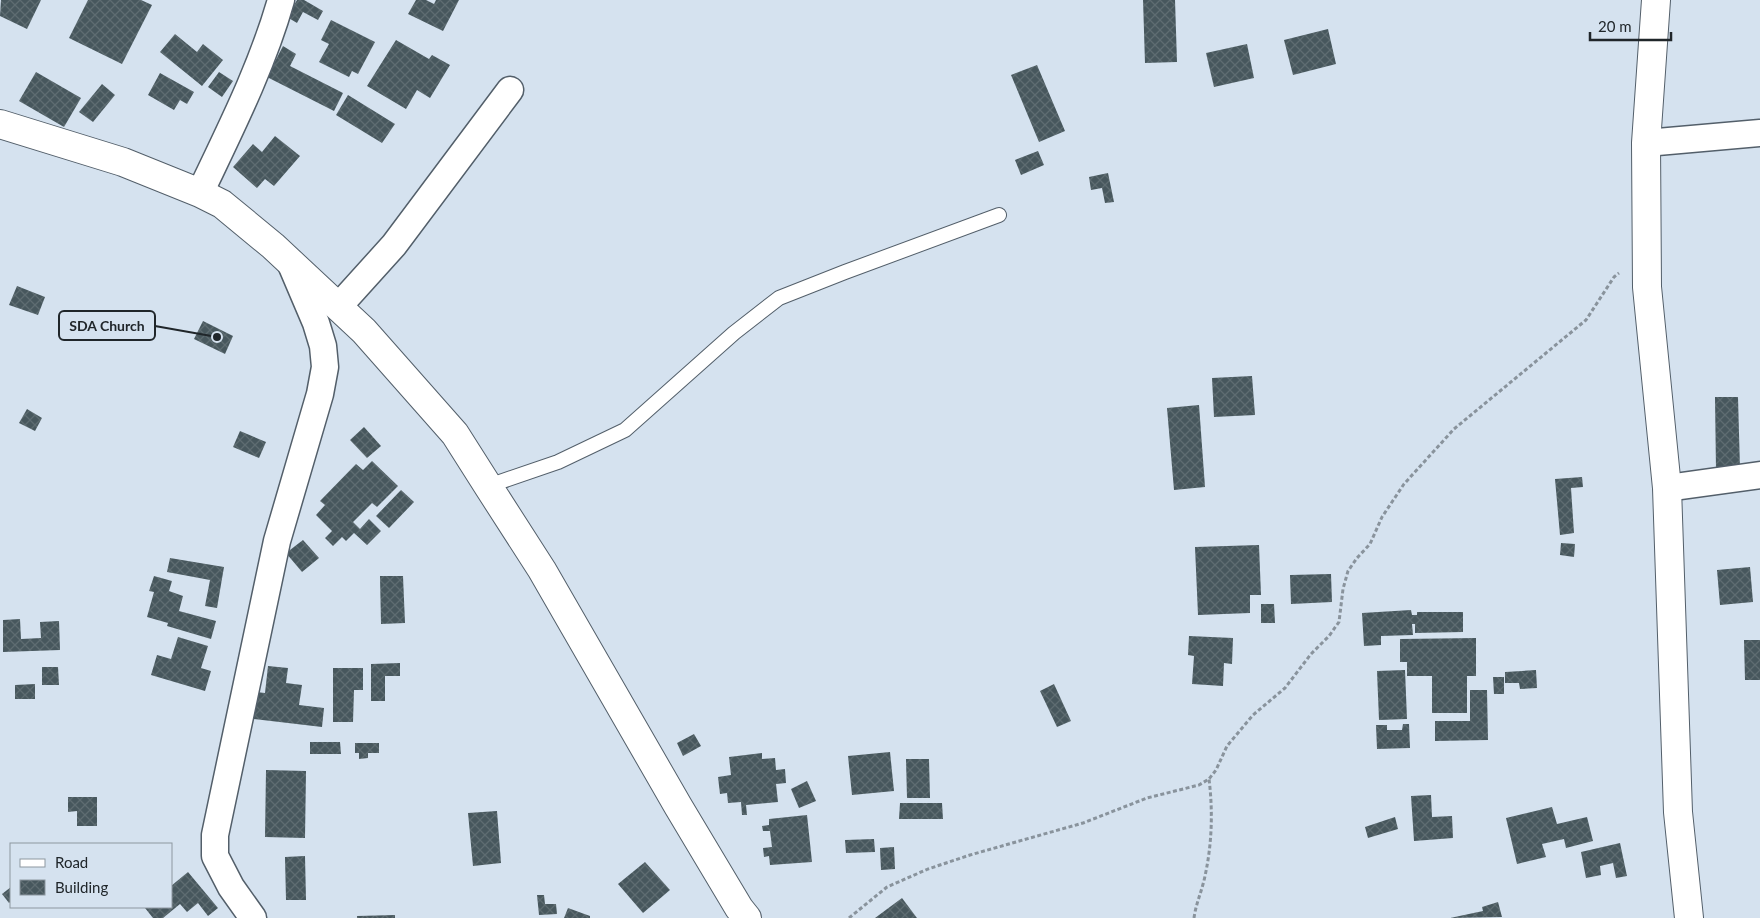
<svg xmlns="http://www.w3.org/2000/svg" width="1760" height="918" font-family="Lato,sans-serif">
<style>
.building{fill:url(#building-cross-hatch)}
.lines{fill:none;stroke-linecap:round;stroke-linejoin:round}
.service-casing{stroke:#535f6a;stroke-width:16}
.minor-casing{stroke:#535f6a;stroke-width:29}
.tertiary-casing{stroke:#535f6a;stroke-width:30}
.path{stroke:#89939c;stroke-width:3;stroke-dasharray:4 2.5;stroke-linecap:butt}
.service{stroke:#fff;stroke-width:14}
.minor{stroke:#fff;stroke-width:26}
.tertiary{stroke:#fff;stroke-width:28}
.leader{fill:none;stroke:#20262a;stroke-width:2}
.callout-dot{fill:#20262a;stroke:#d5e2ef;stroke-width:2}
.callout{fill:#d5e2ef;stroke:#20262a;stroke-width:2}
.callout-label{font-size:14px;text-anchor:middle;font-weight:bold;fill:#20262a}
</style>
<defs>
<pattern id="building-cross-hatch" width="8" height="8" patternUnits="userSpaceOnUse" patternTransform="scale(1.25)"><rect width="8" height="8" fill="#47575d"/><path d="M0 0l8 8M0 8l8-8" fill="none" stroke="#5e6c71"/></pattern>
</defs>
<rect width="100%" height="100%" fill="#d5e2ef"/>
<!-- building -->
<g class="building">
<path d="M1,0H41L27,29L0,16Z"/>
<path d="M88,0H141L152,5L122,64L69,38Z"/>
<path d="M297,0H304L323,11L318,20L303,12L297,23L287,17Z"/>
<path d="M416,0H426L434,4L436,0H459L443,31L408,14Z"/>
<path d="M1143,0H1175L1177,62L1145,63Z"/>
<path d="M331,20L375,42L358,74L352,71L349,77L319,62L329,44L321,40Z"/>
<path d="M1328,29L1336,64L1293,75L1284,40Z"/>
<path d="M175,34L197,52L203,44L223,60L202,86L160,52Z"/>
<path d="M396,40L429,59L432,55L450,65L430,98L417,90L406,109L367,86Z"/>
<path d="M1247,44L1254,78L1214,87L1206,53Z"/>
<path d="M283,46L296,54L290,66L343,93L334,111L267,77Z"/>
<path d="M1037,65L1065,131L1039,142L1011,75Z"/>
<path d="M36,72L81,98L64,127L19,101Z"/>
<path d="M219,72L233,81L222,97L208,87Z"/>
<path d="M160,73L194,92L187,104L180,100L174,110L148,95Z"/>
<path d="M102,84L115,95L93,122L79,112Z"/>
<path d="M348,95L395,124L382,143L336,115Z"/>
<path d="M275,136L300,156L274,186L265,179L257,188L233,167L253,144L262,152Z"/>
<path d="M1038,151L1044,165L1021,175L1015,160Z"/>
<path d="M1108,173L1114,202L1105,203L1102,188L1091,190L1089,177Z"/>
<path d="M17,286L45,297L38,315L9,305Z"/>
<path d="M203,321L233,336L225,354L194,339Z"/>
<path d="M1252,376L1255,415L1214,417L1212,378Z"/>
<path d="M1715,397H1738L1740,469L1716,470Z"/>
<path d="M1199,405L1205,487L1174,490L1167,408Z"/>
<path d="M27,409L42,418L35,431L19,423Z"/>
<path d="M364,427L381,446L367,458L350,440Z"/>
<path d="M240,431L266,442L259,458L233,447Z"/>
<path d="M372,461L398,486L377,507L372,503L353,522L360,529L369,519L381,531L367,545L354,533L346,541L342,537L333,546L325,538L332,531L316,515L325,505L320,501L356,464L363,470Z"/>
<path d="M1582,477L1583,487L1571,488L1574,533L1560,535L1555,479Z"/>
<path d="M401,490L414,502L389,528L376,516Z"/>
<path d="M303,540L319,558L302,572L286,553Z"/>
<path d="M1561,543L1575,544L1574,557L1560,555Z"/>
<path d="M1259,545L1261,595H1250V613L1198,615L1195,547Z"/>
<path d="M170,558L224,567L217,608L205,606L210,580L167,572Z"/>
<path d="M1750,567L1753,602L1720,605L1717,570Z"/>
<path d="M1331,574L1332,602L1291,604L1290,575Z"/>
<path d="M154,576L172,581L169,591L183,596L179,611L216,621L211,639L167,626L168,623L147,617L154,592L149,591Z"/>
<path d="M380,576H403L405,623L381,624Z"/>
<path d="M1261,604H1274L1275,623H1261Z"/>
<path d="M1411,610L1412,615H1417V612H1463V632L1415,633V624H1412L1413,635L1381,636V645L1364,646L1362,613Z"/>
<path d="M20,619L21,639L41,638L40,622L59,621L60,650L3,652V620Z"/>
<path d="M1189,636L1233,638L1232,664L1224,663L1223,686L1192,684L1194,656L1188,655Z"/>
<path d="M178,637L208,646L201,668L211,671L205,691L151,675L157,655L171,659Z"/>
<path d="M1476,638V676H1467V713H1432V676H1407V662H1400V639Z"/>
<path d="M1744,640H1760V680H1745Z"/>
<path d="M400,663V676H385V701H371V664Z"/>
<path d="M268,666L288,668L286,683L302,685L299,705L324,708L322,727L246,718L249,691L265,693Z"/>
<path d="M42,667H58L59,685H42Z"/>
<path d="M333,668H363V690H354L353,722H333Z"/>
<path d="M1405,670L1407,719L1379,720L1377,671Z"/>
<path d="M1536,670L1537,688L1520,689L1519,683H1505V672Z"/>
<path d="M1493,677H1504V694H1494Z"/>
<path d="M35,684V699H15V685Z"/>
<path d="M1054,684L1071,721L1057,727L1040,691Z"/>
<path d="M1470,690H1487L1488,740L1435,741V721H1470Z"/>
<path d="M1403,724H1409L1410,748L1377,749L1376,725H1387V730H1402Z"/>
<path d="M694,734L701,746L683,756L677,743Z"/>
<path d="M310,742H340L341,754H310Z"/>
<path d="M355,743H379V753H368V758L359,759V753H355Z"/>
<path d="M890,752L894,791L852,795L848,756Z"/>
<path d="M762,753V759L775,758L776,770L785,769L786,783L776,784L778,802L746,805L747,815H742L741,802L728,803L727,793L720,794L718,777L731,775L729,757Z"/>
<path d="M906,759H929L930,798H907Z"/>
<path d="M266,770L306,771L305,838L265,837Z"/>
<path d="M807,781L816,801L799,808L791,789Z"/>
<path d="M1431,795L1432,817L1452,816L1453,838L1414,841L1411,796Z"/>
<path d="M68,797H97V826H77V811L68,812Z"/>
<path d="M900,803H942L943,819H899Z"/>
<path d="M1552,807L1557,824L1587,817L1593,841L1566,848L1564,839L1542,844L1546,857L1517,864L1506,818Z"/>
<path d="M497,811L501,863L473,866L468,813Z"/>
<path d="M807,815L812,862L770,865L769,856L764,857L763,848L772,847L770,831H763L762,826L769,825V819Z"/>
<path d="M1395,817L1398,829L1368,838L1365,827Z"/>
<path d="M874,839L875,852L846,853L845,840Z"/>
<path d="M1620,843L1627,876L1616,878L1613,863L1600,866L1601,875L1586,878L1581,852Z"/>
<path d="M894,847L895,869L881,870L880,848Z"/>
<path d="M305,856L306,900H286L285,857Z"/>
<path d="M645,862L670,890L643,913L618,884Z"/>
<path d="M188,872L218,908L208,916L198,903L187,912L180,904L163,918H153L145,908L171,907V886Z"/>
<path d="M11,887V901L9,903L2,894Z"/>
<path d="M537,895H544L545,904H556L557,914L539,915Z"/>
<path d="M902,898L917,918H875Z"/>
<path d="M1498,902L1502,917L1450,918L1483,911L1482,907Z"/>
<path d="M568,908L590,916V918H564Z"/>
<path d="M395,915V918H357V916Z"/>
</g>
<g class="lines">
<defs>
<path id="service" d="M488,486L558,462L625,430L734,333L779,298L845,272L999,215"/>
<g id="minor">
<path d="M1646,143L1760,133"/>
<path d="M200,193C230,130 262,67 281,0"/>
<path d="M338,307L394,245L510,90"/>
<path d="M1667,488L1760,475"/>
<path d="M253,918L231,887L215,856V835L277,541L320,394L325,367L323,346L316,323L290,262"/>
</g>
<g id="tertiary">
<path d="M1656,0L1646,143L1647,287L1667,488L1678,812L1689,918"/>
<path d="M0,124L123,162L200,193L222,204L273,246L364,331L455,434L488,486L542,570L678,806L739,908L747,918"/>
</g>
</defs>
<!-- service casing -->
<use href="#service" class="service-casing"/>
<!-- minor casing -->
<use href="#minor" class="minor-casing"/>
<!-- tertiary casing -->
<use href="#tertiary" class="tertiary-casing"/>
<!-- path -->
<g class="path">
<path d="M849,918L887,887L928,869L970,855L1083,823L1147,798L1199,785L1209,779L1216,770L1227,746L1253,715L1285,688L1311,654L1329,636L1339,622L1343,589L1348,571L1357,558L1370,544L1382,517L1404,484L1454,429L1586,320L1614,277L1619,273"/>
<path d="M1194,918C1196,903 1202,891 1205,876C1212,844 1213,811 1209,779"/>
</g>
<!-- service -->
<use href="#service" class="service"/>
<!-- minor -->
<use href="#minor" class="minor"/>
<!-- tertiary -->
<use href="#tertiary" class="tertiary"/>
</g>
<!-- callouts -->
<path class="leader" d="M217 337L155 326"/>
<circle class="callout-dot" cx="217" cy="337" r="5"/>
<rect class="callout" x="59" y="311" width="96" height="29" rx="5"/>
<g class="callout-label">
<text x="107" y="331">SDA Church</text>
</g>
<!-- legend -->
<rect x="10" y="843" width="162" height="65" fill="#d5e2ef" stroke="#8d97a0"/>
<rect x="20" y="859" width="25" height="8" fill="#ffffff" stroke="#8d97a0"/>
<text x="55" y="868" font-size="15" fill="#20262a">Road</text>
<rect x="20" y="880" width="25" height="15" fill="url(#building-cross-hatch)" stroke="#8d97a0"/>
<text x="55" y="893" font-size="15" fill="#20262a">Building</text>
<!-- scale -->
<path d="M1590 32v8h81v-8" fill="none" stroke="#20262a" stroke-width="2.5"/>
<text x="1598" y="32" font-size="15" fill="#20262a" stroke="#d5e2ef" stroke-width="4" paint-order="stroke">20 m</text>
</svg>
